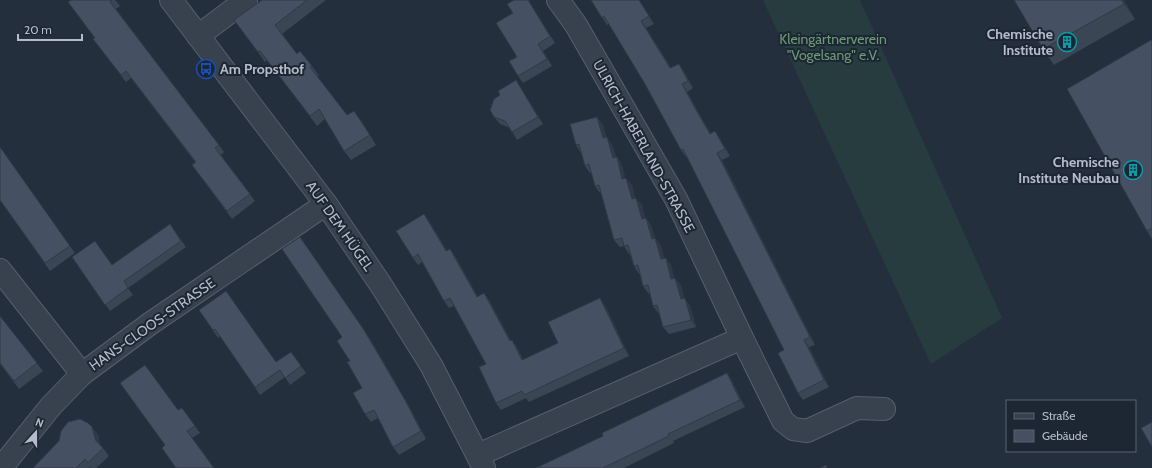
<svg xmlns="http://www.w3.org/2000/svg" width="1152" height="468" font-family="Cabin,sans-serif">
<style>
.garden{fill:#263c3f}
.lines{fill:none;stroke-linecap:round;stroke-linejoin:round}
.minor-casing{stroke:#565f6c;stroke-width:24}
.tertiary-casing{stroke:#565f6c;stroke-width:24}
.minor{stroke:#38414e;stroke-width:22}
.tertiary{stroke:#38414e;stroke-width:22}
.wall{fill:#3b4654}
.shaded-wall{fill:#303945}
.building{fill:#455162;stroke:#303945}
.labels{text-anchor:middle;stroke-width:4;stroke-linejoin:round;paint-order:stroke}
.poi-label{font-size:14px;font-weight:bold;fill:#b4bcc9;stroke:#1d2633;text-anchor:end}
.park-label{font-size:14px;fill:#6b9a76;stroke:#1d2633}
.street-label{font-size:14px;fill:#b4bcc9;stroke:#1d2633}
</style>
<rect width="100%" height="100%" fill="#242f3e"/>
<!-- garden -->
<path class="garden" d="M763,0H860L1002,318L931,364Z"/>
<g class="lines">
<defs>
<g id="minor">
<path d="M558,0L576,25L676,199L742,338"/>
<path d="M198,36L246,0"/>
<path d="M0,270L82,374"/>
<path d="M478,455L742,338L783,421L793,429L807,431L857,408L884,409"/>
<path d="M1,468L51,406L82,374L151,323L326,204"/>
</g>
<path id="tertiary" d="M171,0L326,204L381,285L431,365L484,468"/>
</defs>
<!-- minor casing -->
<use href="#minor" class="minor-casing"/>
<!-- tertiary casing -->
<use href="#tertiary" class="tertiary-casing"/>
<!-- minor -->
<use href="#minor" class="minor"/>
<!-- tertiary -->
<use href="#tertiary" class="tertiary"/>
</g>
<!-- wall -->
<g class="wall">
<path d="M71,0H115L120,6L116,9L219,145L224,152L221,155L255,201L232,219L192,165L195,162L131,78L126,82L99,47L93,39L95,38Z"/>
<path d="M262,0H326L282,34L297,54L312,66L319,76L317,77L347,115L361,120L376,145L351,160L344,151L325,119L317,126L267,60L265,62L234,20Z"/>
<path d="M514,0H530L529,1L555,43L543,51L552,66L523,83L518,76L513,13Z"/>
<path d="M591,0H639L654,24L646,28L671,68L684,71L693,88L687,92L701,117L711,134L715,131L720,139L730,156L722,160L815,345L809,347L829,387L803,400L798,393L784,350L687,156L686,157L681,150L645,84L609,24L607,25Z"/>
<path d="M1124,0L1135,19L1054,65L1043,49Z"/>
<path d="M1152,41V239L1147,231Z"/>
<path d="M521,88L543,124L517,140L510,128L500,124L494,117Z"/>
<path d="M597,117L603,125L606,137L612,145L616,157H617L622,165L625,178L632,185L635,198L642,205L645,218H646L651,225L655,238L661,246L664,258H666L671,265L674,278L681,285L684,298L690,306L696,327L669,334L663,327L660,314H659L653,306L650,293L649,294L643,286L640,274H639L634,266L630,254H629L624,246L620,247L614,240L601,193H600L595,186L592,173H590L585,166L581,153L576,145Z"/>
<path d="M0,200L70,246L75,253L50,271Z"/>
<path d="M424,214L429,221L447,251L450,249L455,256L478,297L484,293L489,300L511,341L517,347L523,360L558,343L605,305L629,356L529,402L526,398L501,410L496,403L486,364L454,306L449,308L444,301L422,262L418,265L413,258Z"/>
<path d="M170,224L186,247L128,288L133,295L110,311L72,257L112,265Z"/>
<path d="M199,310L276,362L291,352L306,373L290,385L285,377L260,395L220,336L218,338Z"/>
<path d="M0,316L43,371L19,389L0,364Z"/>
<path d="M369,337L410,408L426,439L399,455L393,447L378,418L371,422L365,414L362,388L350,361Z"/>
<path d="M727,373L732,381L745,407L673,441L674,443L624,468H536L603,436Z"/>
<path d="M182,408L200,433L192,438L165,445L178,410Z"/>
<path d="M92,427L98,435L100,445L103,448L109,456L96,468H91L90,467L89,468H33L59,441Z"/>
</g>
<!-- shaded-wall -->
<g class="shaded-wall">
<path d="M1122,0H1124L1135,19L1124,4Z"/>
<path d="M641,21L646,28L675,76L670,68Z"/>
<path d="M679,64L684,71L693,88L688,81Z"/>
<path d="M516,80L521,88L543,124L538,117Z"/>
<path d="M682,84L687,92L701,117L715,141L696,110Z"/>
<path d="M354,111L361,120L376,145L370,135Z"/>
<path d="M597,117L603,125L608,146L603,138Z"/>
<path d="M715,131L720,139L730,156L725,149Z"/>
<path d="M607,137L612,145L618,166L613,158Z"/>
<path d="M717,153L722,160L815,345L810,337Z"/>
<path d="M617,157L622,165L627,186L622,179Z"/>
<path d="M626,178L632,185L637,206L632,199Z"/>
<path d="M636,198L642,205L647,226L642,219Z"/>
<path d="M424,214L429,221L451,259L446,251Z"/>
<path d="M646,218L651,225L657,246L652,239Z"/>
<path d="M300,237L369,337L410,408L426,439Z"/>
<path d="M655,238L661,246L667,267L661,259Z"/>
<path d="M450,249L455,256L482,304L477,297Z"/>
<path d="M666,258L671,265L676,286L671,279Z"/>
<path d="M675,278L681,285L686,307L681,299Z"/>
<path d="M484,293L489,300L515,348L510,341Z"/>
<path d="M600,298L605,305L629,356L624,348Z"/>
<path d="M685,298L690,306L696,327L691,320Z"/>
<path d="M512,340L517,347L527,367L522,360Z"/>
<path d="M804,340L809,347L829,387L824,380Z"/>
<path d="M727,373L732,381L745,407L740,400Z"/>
<path d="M92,427L98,435L101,449L96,441Z"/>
</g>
<!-- building -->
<g class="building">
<path d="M71,0H112L110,2L219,145L215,148L250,194L227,211L192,165L196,162L126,71L121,75L93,39L95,38L68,2Z"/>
<path d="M262,0H307L275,25L297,54L300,51L312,66L310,67L347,115L354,111L370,135L344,151L319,109L310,116L260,51L258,52L234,20Z"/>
<path d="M514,0H528L550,36L538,44L547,59L518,76L509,61L517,57L496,23L513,13L507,4Z"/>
<path d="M591,0H639L649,16L641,21L670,68L679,64L688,81L682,84L696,110L710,134L715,131L725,149L717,153L810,337L804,340L824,380L798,393L778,353L784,350L683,149L681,150L645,84L604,16L602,18Z"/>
<path d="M1014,0H1122L1124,4L1043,49Z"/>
<path d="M1151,40L1152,41V228L1147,231L1067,89Z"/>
<path d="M516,80L538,117L512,132L505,121L494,117L490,110L494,99L500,95L498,91Z"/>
<path d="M597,117L603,138L607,137L613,158L617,157L622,179L626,178L632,199L636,198L642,219L646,218L652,239L655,238L661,259L666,258L671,279L675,278L681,299L685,298L691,320L663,327L657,305L653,306L648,285L643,286L638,265L634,266L628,245L624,246L622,238L614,240L599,185L595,186L589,164L585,166L579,144L576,145L570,124Z"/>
<path d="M0,147L70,246L45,263L0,200Z"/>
<path d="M424,214L446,251L450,249L477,297L484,293L510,341L512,340L522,360L558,343L548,322L600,298L624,348L524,395L522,391L496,403L479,367L486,364L450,298L444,301L418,254L413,258L396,231Z"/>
<path d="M170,224L181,241L124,281L128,288L105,305L72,257L95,241L112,265Z"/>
<path d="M300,237L364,330L405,400L421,431L393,447L374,410L365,414L353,393L362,388L347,362L350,361L337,341L342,337L282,249Z"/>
<path d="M226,291L276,362L291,352L301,366L285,378L280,370L255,387L215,329L213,330L199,310Z"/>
<path d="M0,316L37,363L14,381L0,363Z"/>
<path d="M145,365L178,410L182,408L195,426L187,431L214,468H176L162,448L165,445L120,383Z"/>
<path d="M727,373L740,400L668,434L669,436L603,468H536L603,436L602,433Z"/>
<path d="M80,419L88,423L92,427L96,441L103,448L88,463L85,459L76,468H33L59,441L61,431L68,422Z"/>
<path d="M1152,422V447L1141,428Z"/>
<path d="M826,465L827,468H820Z"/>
</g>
<!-- icons -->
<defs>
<symbol id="building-ring" viewBox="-11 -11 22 22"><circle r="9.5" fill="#1d2633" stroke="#0f9aa8" stroke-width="1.5"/><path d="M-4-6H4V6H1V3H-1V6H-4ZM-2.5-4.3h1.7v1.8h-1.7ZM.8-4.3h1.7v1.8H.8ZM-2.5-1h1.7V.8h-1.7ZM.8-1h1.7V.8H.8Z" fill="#0f9aa8"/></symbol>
<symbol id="bus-ring" viewBox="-11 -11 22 22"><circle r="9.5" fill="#1d2633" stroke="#1a4fb4" stroke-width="1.5"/><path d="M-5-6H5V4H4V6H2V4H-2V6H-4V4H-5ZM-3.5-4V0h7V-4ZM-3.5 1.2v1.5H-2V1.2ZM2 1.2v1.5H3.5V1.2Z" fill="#1a4fb4"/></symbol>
</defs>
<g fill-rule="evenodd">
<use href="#building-ring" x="1056" y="31" width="22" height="22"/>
<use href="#bus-ring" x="195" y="58" width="22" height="22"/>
<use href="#building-ring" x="1122" y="159" width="22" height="22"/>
</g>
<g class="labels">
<!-- poi labels -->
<g class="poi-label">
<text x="1053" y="39">Chemische<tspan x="1053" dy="16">Institute</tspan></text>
<text x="220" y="74" text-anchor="start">Am Propsthof</text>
<text x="1119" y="167">Chemische<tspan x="1119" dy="16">Institute Neubau</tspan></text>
</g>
<!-- park labels -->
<g class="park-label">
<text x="833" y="44">Kleingärtnerverein<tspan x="833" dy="16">"Vogelsang" e.V.</tspan></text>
</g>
<!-- street labels -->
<g class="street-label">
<text transform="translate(644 146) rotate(61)" y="5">ULRICH-HABERLAND-STRASSE</text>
<text transform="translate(340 226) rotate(55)" y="5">AUF DEM HÜGEL</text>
<text transform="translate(152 324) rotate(-35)" y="5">HANS-CLOOS-STRASSE</text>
</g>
</g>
<!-- legend -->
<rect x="1006" y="400" width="130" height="52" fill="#1d2633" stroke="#59626f"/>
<rect x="1014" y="413" width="20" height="6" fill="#38414e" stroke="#59626f"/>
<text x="1042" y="420" font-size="12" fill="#b4bcc9">Straße</text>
<rect x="1014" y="430" width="20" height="12" fill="#455162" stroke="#59626f"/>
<text x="1042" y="440" font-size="12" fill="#b4bcc9">Gebäude</text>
<!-- north arrow -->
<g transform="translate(36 432) rotate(21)" stroke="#1d2633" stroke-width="3" paint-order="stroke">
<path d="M0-3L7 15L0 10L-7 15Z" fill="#b4bcc9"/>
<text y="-6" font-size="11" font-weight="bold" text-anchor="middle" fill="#b4bcc9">N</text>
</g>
<!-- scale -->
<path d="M18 34v6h64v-6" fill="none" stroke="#b4bcc9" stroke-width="2"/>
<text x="24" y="34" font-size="12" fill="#b4bcc9" stroke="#1d2633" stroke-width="3" paint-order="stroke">20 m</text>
</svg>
